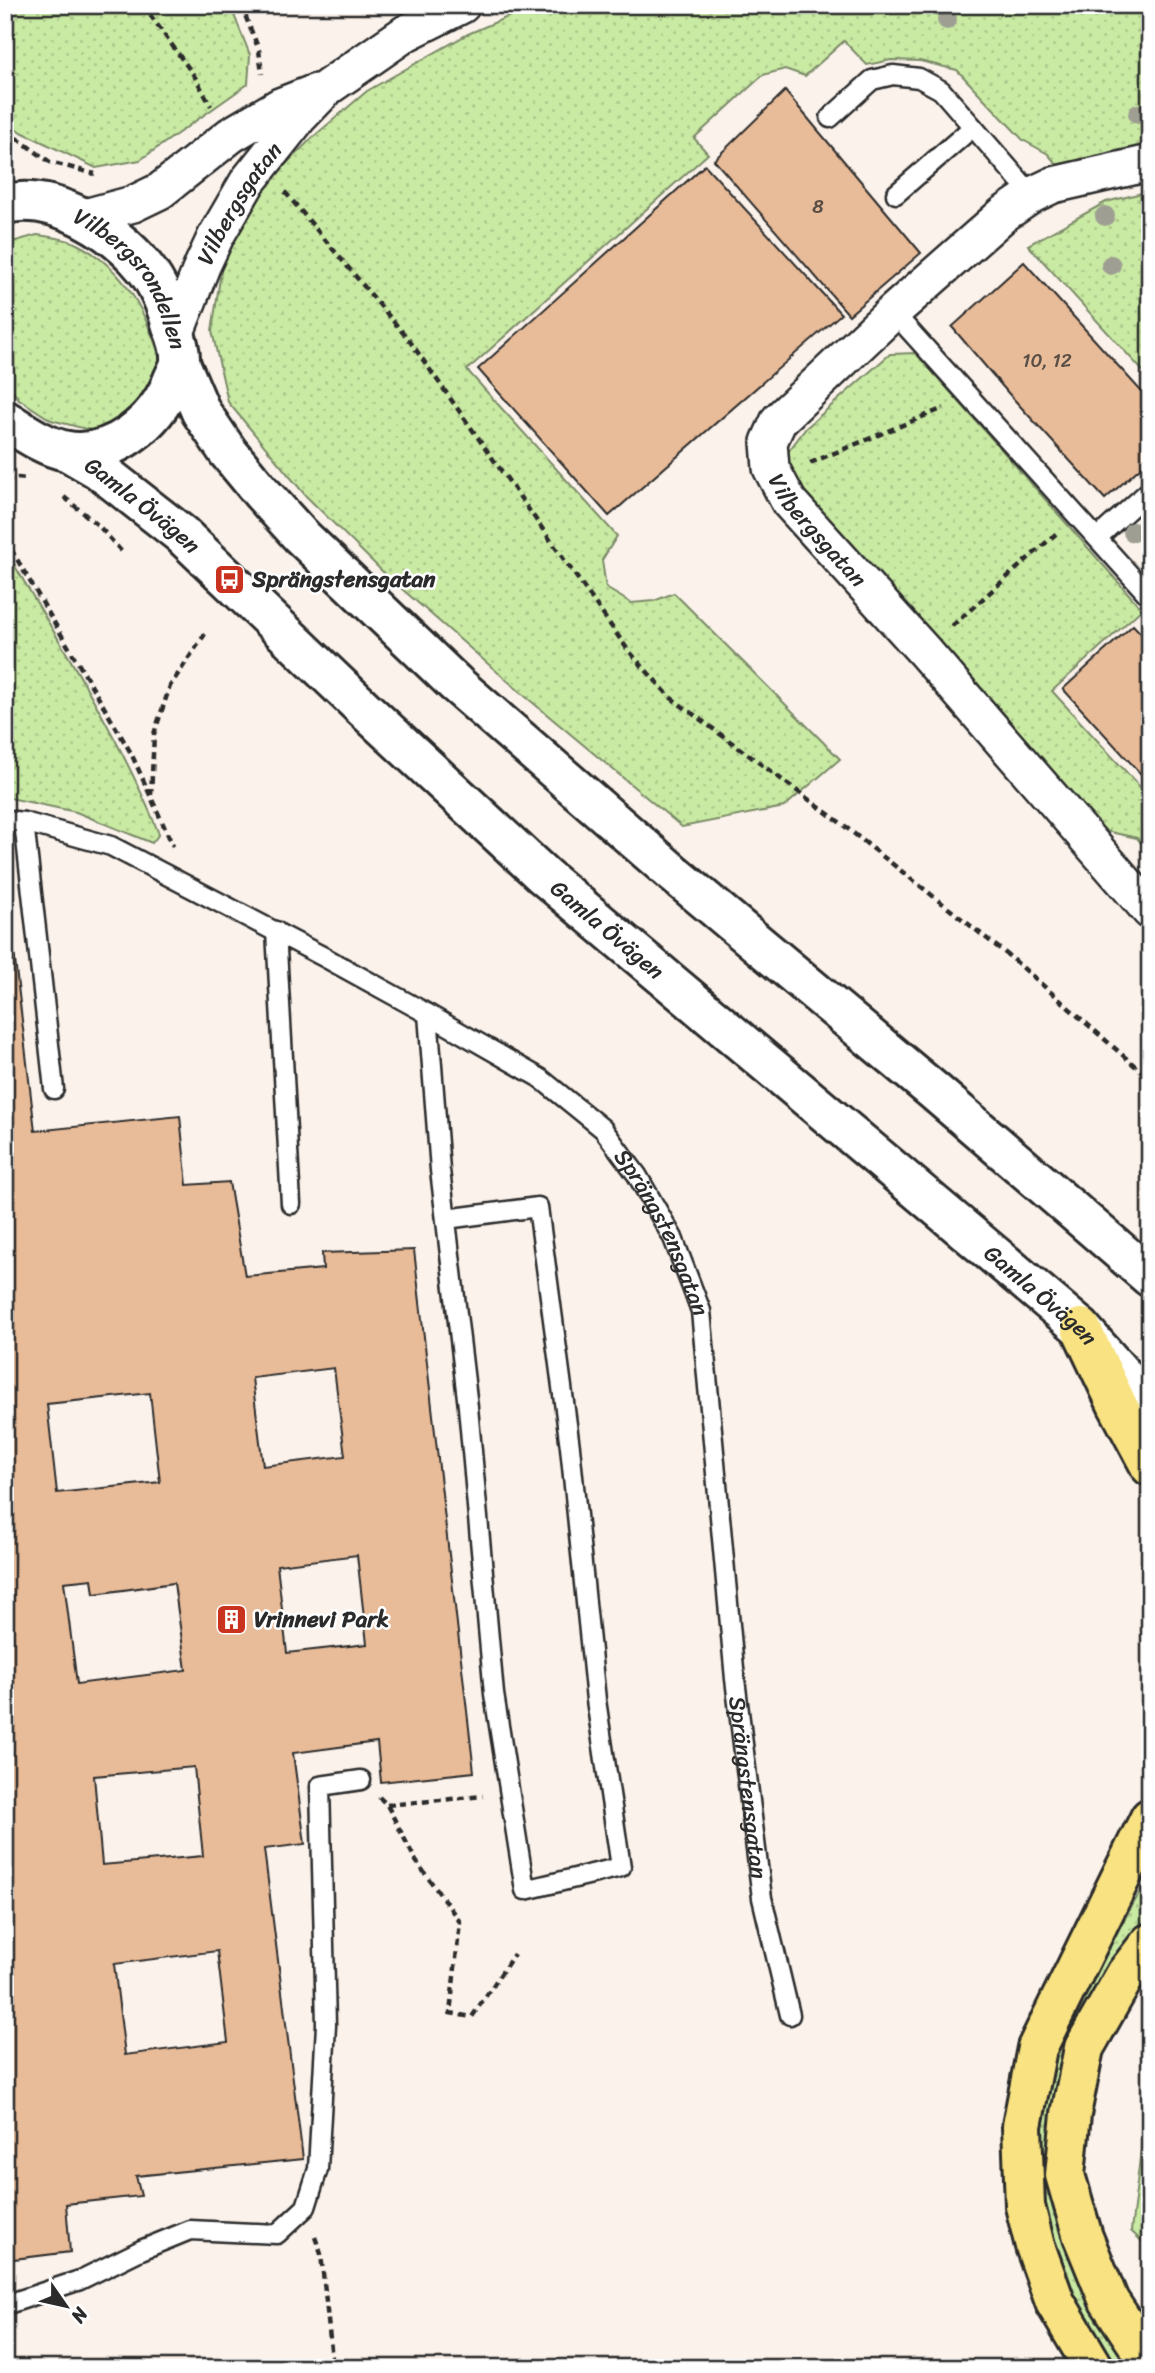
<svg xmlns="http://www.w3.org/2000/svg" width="1155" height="2373" font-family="Sriracha,sans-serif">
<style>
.grass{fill:url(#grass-dots);stroke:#7a8a67;stroke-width:2}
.forest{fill:url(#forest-firs);stroke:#7a8a67;stroke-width:2}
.building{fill:#e9bc99;stroke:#2b2b2b;stroke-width:2;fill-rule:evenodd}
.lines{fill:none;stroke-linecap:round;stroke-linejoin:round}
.service-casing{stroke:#2b2b2b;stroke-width:23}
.minor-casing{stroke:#2b2b2b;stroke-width:40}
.secondary-casing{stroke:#2b2b2b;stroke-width:44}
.trunk-casing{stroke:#2b2b2b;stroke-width:44}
.path{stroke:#2b2b2b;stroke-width:4.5;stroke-dasharray:7 5;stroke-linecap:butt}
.service{stroke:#fff;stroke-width:18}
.minor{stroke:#fff;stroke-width:35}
.secondary{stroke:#fff;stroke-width:38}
.trunk{stroke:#f8e281;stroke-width:38}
.tree{fill:#9e9f92}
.labels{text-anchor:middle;stroke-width:5;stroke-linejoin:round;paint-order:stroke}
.number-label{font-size:19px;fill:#5a4f46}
.street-label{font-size:23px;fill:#2b2b2b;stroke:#fff}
.poi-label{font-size:23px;font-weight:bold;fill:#2b2b2b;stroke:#fff;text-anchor:start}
</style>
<defs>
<pattern id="grass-dots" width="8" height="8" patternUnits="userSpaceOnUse" patternTransform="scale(1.75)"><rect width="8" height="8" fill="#c9eaa3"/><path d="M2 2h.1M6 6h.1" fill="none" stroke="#adc98c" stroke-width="1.8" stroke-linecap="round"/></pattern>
<pattern id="forest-firs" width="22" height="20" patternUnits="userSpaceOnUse" patternTransform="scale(1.75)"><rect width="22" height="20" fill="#c9eaa3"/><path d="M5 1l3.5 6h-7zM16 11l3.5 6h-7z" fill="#adc98c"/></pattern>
</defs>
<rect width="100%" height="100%" fill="#fbf2eb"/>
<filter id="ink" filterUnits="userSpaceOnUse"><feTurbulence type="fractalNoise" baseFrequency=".0143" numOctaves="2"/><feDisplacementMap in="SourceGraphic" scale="14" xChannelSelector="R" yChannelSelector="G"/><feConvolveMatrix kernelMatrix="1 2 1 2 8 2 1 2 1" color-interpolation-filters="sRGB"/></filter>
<g filter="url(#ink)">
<!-- grass -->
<g class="grass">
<path d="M5,5H230L250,55L248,84L140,160L96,168L5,124Z"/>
<path d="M535,5H1150V143L1057,165L1048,154L1023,140L957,70L920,61L891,60L867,65L844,41L805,76L785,69L763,75L694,138L708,154L467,370L617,536L602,560L606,588L631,603L654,601L674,593L840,759L784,807L682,827L526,697L386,575L306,496L228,402L212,331L223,258L252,198L312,138L367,91L468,34Z"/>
<path d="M1150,191V379L1028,245L1106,202Z"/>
<path d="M37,235C49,237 64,238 75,243C126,268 147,314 162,365L142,404L114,426L94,431L51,420L19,399L5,383V244Z"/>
<path d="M916,353L1142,609L1052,691L1150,798V853L1137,838L1101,830L791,482L788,452L806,428L890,354Z"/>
<path d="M5,549C59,642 119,734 159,834L152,843L76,812L5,797Z"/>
<path d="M1150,1875V1920L1100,1992L1052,2155L1139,2368H1114L1077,2309L1050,2250L1034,2170L1047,2085L1066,2021Z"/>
</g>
<!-- forest -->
<path class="forest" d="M1150,2118V2249L1131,2231L1143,2134Z"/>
<!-- building -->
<g class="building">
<path d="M785,91L921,253L849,315L714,160Z"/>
<path d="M705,165L841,314L609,516L478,369Z"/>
<path d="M1024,262L1150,401V459L1105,499L1009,394L952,327Z"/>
<path d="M1133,625L1150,643V784L1063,689Z"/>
<path d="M5,951L14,952L35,1131L180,1116L187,1185L229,1182L245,1276L323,1269L322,1253L414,1250L474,1772L381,1782L377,1742L293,1753L305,1844L264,1849L303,2159L136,2176L141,2196L66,2204L70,2252L5,2260ZM334,1368L345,1456L263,1466L252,1378ZM150,1393L160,1482L57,1493L47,1404ZM357,1555L367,1644L287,1653L277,1565ZM92,1579L94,1594L174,1583L186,1670L77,1684L64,1582ZM194,1767L203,1856L102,1865L94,1776ZM217,1951L228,2042L125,2055L114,1964Z"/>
</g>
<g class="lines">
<defs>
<g id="service">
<path d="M830,118L872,80L893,75L919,78L941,90L1032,195"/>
<path d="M896,194L973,127"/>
<path d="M893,312L1150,597"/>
<path d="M1097,538L1150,490"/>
<path id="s1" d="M5,820L24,822L111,846L324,957L428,1014L540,1078L603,1129L637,1175L673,1238L701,1311L735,1679L762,1898L790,2015"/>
<path d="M24,822L54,1089"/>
<path d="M276,931L291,1204"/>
<path d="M428,1014L440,1170L468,1407L494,1694L525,1890L621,1867L596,1700L570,1447L538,1207L446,1219"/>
<path d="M5,2305L80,2280L141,2250L190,2230L277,2234L306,2207L318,2169L326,2025L320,1786L361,1780"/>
</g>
<g id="minor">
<path id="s2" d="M1150,163L1053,185L1032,195L1004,214L893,312L779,420L769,442L771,468L789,502L924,651L1150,911"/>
<path d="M85,217L133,204L160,191L231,135L280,106L316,92"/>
<path id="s3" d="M175,335L202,266L216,236L248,181L299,117L328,87L406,33L462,5"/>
</g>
<g id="secondary">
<path id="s4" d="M5,204C55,192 115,231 145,268C159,285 166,305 172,326C176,336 181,351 180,362C179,369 174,376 172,382C156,422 113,458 67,451C45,447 24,432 5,420"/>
<path d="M180,363L201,412L228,452L261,492L300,535L456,684L673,873L934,1091L1150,1277"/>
<path id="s5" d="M67,451L98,469L181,534L364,709L544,876L1081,1328L1150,1406"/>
</g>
<g id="trunk">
<path d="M1081,1328L1118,1406L1150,1466"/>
<path d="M1150,1943L1126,1974L1084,2048L1071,2114L1065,2175L1083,2237L1109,2301L1140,2348L1150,2357"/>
<path d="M1094,2368L1055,2302L1035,2246L1025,2206L1022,2126L1037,2048L1150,1818"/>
</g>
</defs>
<!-- service casing -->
<use href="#service" class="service-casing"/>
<!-- minor casing -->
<use href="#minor" class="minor-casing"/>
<!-- secondary casing -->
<use href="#secondary" class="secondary-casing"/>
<!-- trunk casing -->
<use href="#trunk" class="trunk-casing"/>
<!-- path -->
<g class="path">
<path d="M143,5L195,77L211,106"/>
<path d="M241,5L259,50L262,74"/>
<path d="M5,133L15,137L50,162L95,174"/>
<path d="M285,192L409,340L628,650L670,697L838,821L1014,960L1150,1079"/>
<path d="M810,463L944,408"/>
<path d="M5,480L18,478L25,479"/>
<path d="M64,497L99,526L122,552"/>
<path d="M5,539L131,753L173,846"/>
<path d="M952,626L1058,532"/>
<path d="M151,795L154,734L170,686L205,634"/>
<path d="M379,1797L387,1805L416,1861L460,1922L450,2013L472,2017L514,1954"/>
<path d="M387,1805L483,1796"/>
<path d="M315,2237L321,2254L333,2368"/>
</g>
<!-- service -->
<use href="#service" class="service"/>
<!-- minor -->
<use href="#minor" class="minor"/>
<!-- secondary -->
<use href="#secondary" class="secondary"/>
<!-- trunk -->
<use href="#trunk" class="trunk"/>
</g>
<!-- trees -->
<g class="tree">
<circle cx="947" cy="20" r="10"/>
<circle cx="1138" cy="114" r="10"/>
<circle cx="1105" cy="216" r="10"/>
<circle cx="1111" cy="265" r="10"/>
<circle cx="1133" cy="532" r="10"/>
</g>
</g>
<!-- icons -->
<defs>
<symbol id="bus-square" viewBox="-11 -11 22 22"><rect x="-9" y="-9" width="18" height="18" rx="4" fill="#c8321e" stroke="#fff"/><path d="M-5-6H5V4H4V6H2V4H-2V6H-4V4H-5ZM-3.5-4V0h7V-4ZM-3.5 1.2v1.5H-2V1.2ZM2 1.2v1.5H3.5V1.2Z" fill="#fff"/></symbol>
<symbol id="building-square" viewBox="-11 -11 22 22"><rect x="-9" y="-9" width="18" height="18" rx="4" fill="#c8321e" stroke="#fff"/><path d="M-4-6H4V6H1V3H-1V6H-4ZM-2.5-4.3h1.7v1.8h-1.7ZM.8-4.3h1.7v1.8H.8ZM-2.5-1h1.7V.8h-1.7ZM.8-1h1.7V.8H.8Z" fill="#fff"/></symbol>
</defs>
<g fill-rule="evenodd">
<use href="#bus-square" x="212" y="562" width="35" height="35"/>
<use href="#building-square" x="214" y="1602" width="35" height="35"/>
</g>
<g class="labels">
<!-- number labels -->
<g class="number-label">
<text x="818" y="213">8</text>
<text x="1047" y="367">10, 12</text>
</g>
<!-- street labels -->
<g class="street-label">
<text dy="8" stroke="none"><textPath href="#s3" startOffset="147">Vilbergsgatan</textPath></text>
<text dy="8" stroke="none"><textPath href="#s4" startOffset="161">Vilbergsrondellen</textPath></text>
<text dy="8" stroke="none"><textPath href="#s5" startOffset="93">Gamla Övägen</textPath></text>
<text dy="8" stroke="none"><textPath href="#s2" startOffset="590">Vilbergsgatan</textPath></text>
<text dy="8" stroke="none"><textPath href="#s5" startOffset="723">Gamla Övägen</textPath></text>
<text dy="8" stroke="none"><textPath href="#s1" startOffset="798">Sprängstensgatan</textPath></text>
<text dy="8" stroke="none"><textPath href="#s5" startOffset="1290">Gamla Övägen</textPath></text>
<text dy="8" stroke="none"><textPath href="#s1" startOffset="1365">Sprängstensgatan</textPath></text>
</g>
<!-- poi labels -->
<g class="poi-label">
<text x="252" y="587">Sprängstensgatan</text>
<text x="254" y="1627">Vrinnevi Park</text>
</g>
</g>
<!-- margin -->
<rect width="1155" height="2373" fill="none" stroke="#fff" stroke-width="28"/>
<rect x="14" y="14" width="1127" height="2345" fill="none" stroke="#2b2b2b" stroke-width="2.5" filter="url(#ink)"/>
<!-- north arrow -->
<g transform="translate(66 2306) rotate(124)" stroke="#ffffff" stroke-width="5" paint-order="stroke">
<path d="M0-5L12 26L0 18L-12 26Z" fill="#2b2b2b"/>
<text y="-10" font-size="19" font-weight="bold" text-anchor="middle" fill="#2b2b2b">N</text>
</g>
</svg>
